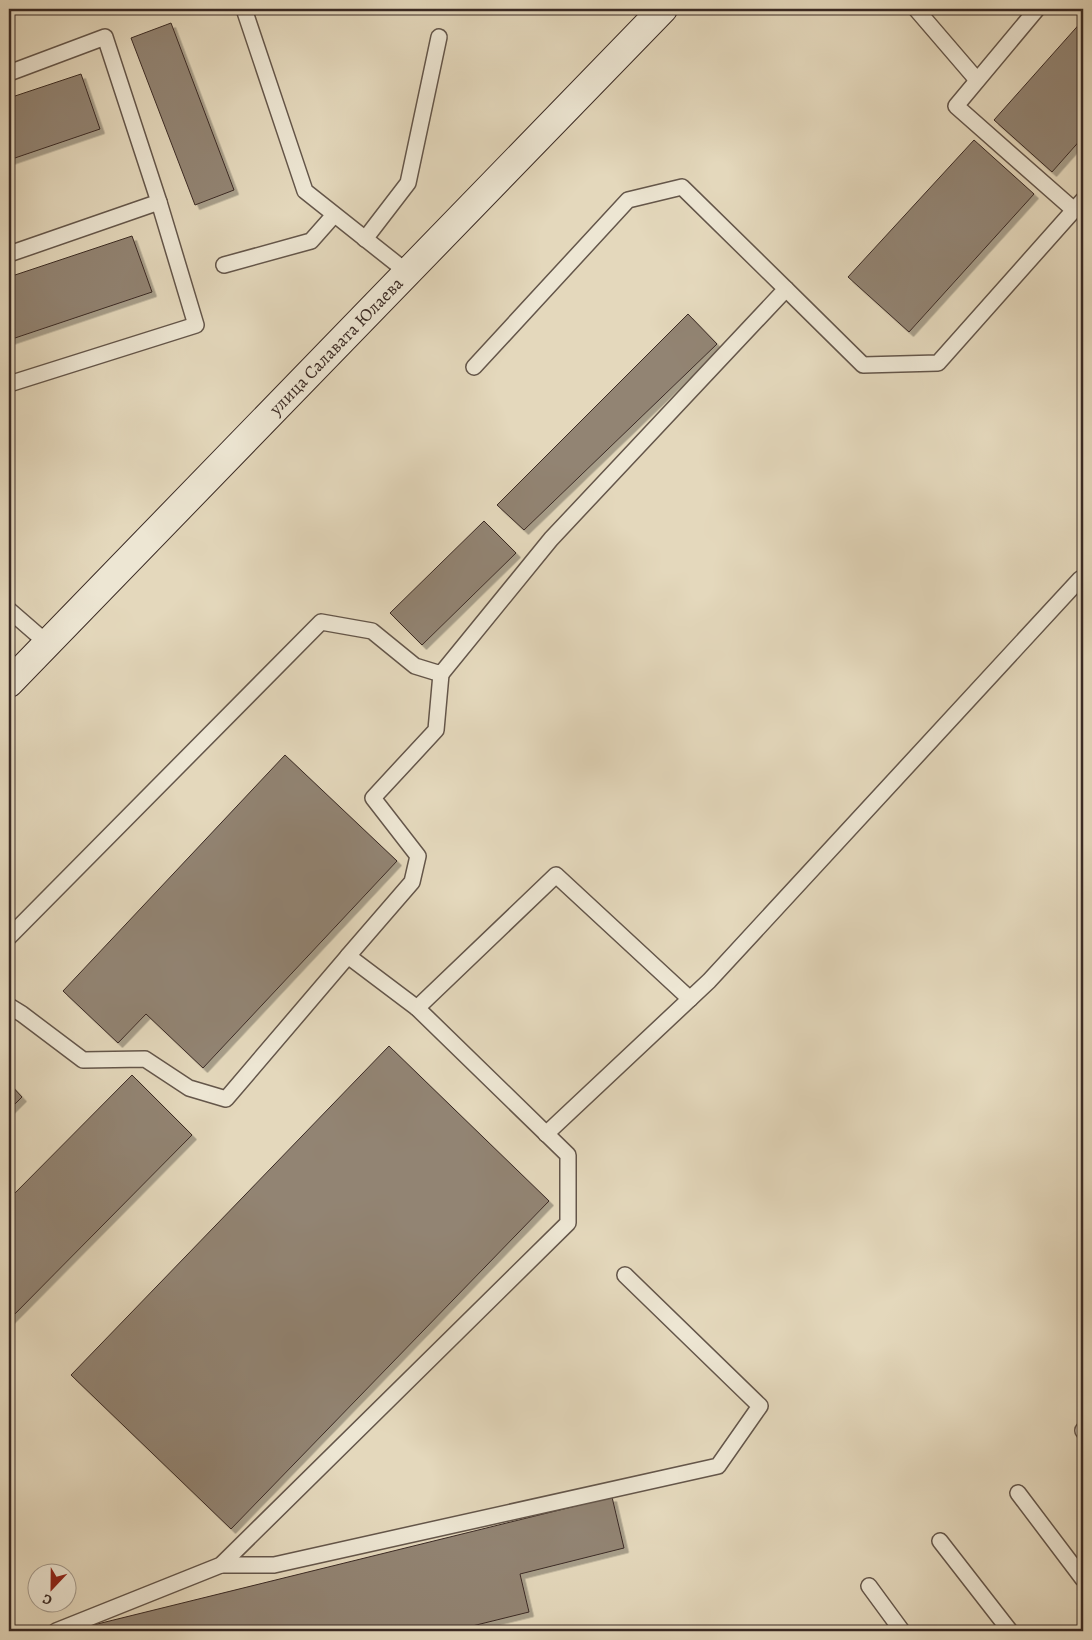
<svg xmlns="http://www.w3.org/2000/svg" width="1092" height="1640" font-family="Alegreya,serif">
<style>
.building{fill:#928473;stroke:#3a2a24;filter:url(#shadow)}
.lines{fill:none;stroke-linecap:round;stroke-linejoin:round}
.lane-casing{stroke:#64564a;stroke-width:18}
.secondary-casing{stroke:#3a2a24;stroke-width:30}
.lane{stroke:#ede6d3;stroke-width:15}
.secondary{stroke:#ede6d3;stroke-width:28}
.labels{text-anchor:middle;stroke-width:4;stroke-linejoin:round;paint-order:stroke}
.street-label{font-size:18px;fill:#3a2a24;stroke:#ede6d3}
</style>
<defs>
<filter id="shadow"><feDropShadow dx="4.5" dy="4.5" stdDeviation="0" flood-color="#0004"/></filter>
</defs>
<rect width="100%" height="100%" fill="#e4d8bc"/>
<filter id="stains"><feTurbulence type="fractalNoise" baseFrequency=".004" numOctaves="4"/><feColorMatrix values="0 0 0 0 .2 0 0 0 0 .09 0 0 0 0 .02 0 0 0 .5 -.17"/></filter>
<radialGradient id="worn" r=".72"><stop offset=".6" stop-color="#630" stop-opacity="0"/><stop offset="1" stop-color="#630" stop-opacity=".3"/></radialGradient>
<!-- building -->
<g class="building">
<path d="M1083,20V137L1052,172L994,120Z"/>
<path d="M171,23L234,190L195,205L131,38Z"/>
<path d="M81,74L100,129L9,160V98Z"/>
<path d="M974,140L1034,194L909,332L848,277Z"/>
<path d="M132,236L152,292L9,340V277Z"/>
<path d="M688,314L717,344L524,530L497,505Z"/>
<path d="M484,521L516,553L422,645L390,613Z"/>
<path d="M285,755L397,861L203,1068L146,1014L118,1043L63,991Z"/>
<path d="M389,1046L549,1201L231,1529L71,1375Z"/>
<path d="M132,1075L192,1135L9,1320V1199Z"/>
<path d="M9,1083L22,1097L9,1110Z"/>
<path d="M612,1497L624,1548L520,1574L529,1612L452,1631H69Z"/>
</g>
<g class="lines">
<defs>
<g id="lane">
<path d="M244,9L305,191L407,272"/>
<path d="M916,9L977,80"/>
<path d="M1037,9L956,106L1074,210L1083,200"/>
<path d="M9,73L105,37L159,202L9,254"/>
<path d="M365,239L408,183L439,37"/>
<path d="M224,265L311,241L334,215"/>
<path d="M786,289L863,365L938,363L1074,210"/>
<path d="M9,384L196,325L159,202"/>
<path d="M9,610L47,643"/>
<path d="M9,937L321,622L372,631L415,666L441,674L551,539L786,289L682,187L628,200L474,367"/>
<path d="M348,956L412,882L418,856L373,798L436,730L441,674"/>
<path d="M9,1006L22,1014L83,1060L145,1059L189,1088L226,1099L348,956L417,1008L568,1155V1223L221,1565L56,1631"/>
<path d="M417,1008L556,875L690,999"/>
<path d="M546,1134L709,981L1080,579H1083"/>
<path d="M1083,1430V1431"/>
<path d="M1018,1493L1083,1579"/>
<path d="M940,1541L1010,1631"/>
<path d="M221,1565H274L718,1466L760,1406L625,1275"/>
<path d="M869,1586L902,1631"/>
</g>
<path id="secondary" d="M9,683L663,9"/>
</defs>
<!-- lane casing -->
<use href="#lane" class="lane-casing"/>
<!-- secondary casing -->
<use href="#secondary" class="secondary-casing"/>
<!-- lane -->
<use href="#lane" class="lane"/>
<!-- secondary -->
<use href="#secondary" class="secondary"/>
</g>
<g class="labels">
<!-- street labels -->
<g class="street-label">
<text transform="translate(336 346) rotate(-46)" y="6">улица Салавата Юлаева</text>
</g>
</g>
<!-- margin -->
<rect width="1092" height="1640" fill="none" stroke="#e4d8bc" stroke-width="30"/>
<rect x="10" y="10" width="1072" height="1620" fill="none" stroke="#3a2a24" stroke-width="2.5"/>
<rect x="15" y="15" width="1062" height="1610" fill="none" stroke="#3a2a24"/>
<!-- north arrow -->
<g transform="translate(52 1588) rotate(202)"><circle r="24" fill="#ede6d3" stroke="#a59b8d"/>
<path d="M0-4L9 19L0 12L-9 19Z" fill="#8f2418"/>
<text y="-8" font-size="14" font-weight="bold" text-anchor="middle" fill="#3a2a24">С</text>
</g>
<rect width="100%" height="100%" filter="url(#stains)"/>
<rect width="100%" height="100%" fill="url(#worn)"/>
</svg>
